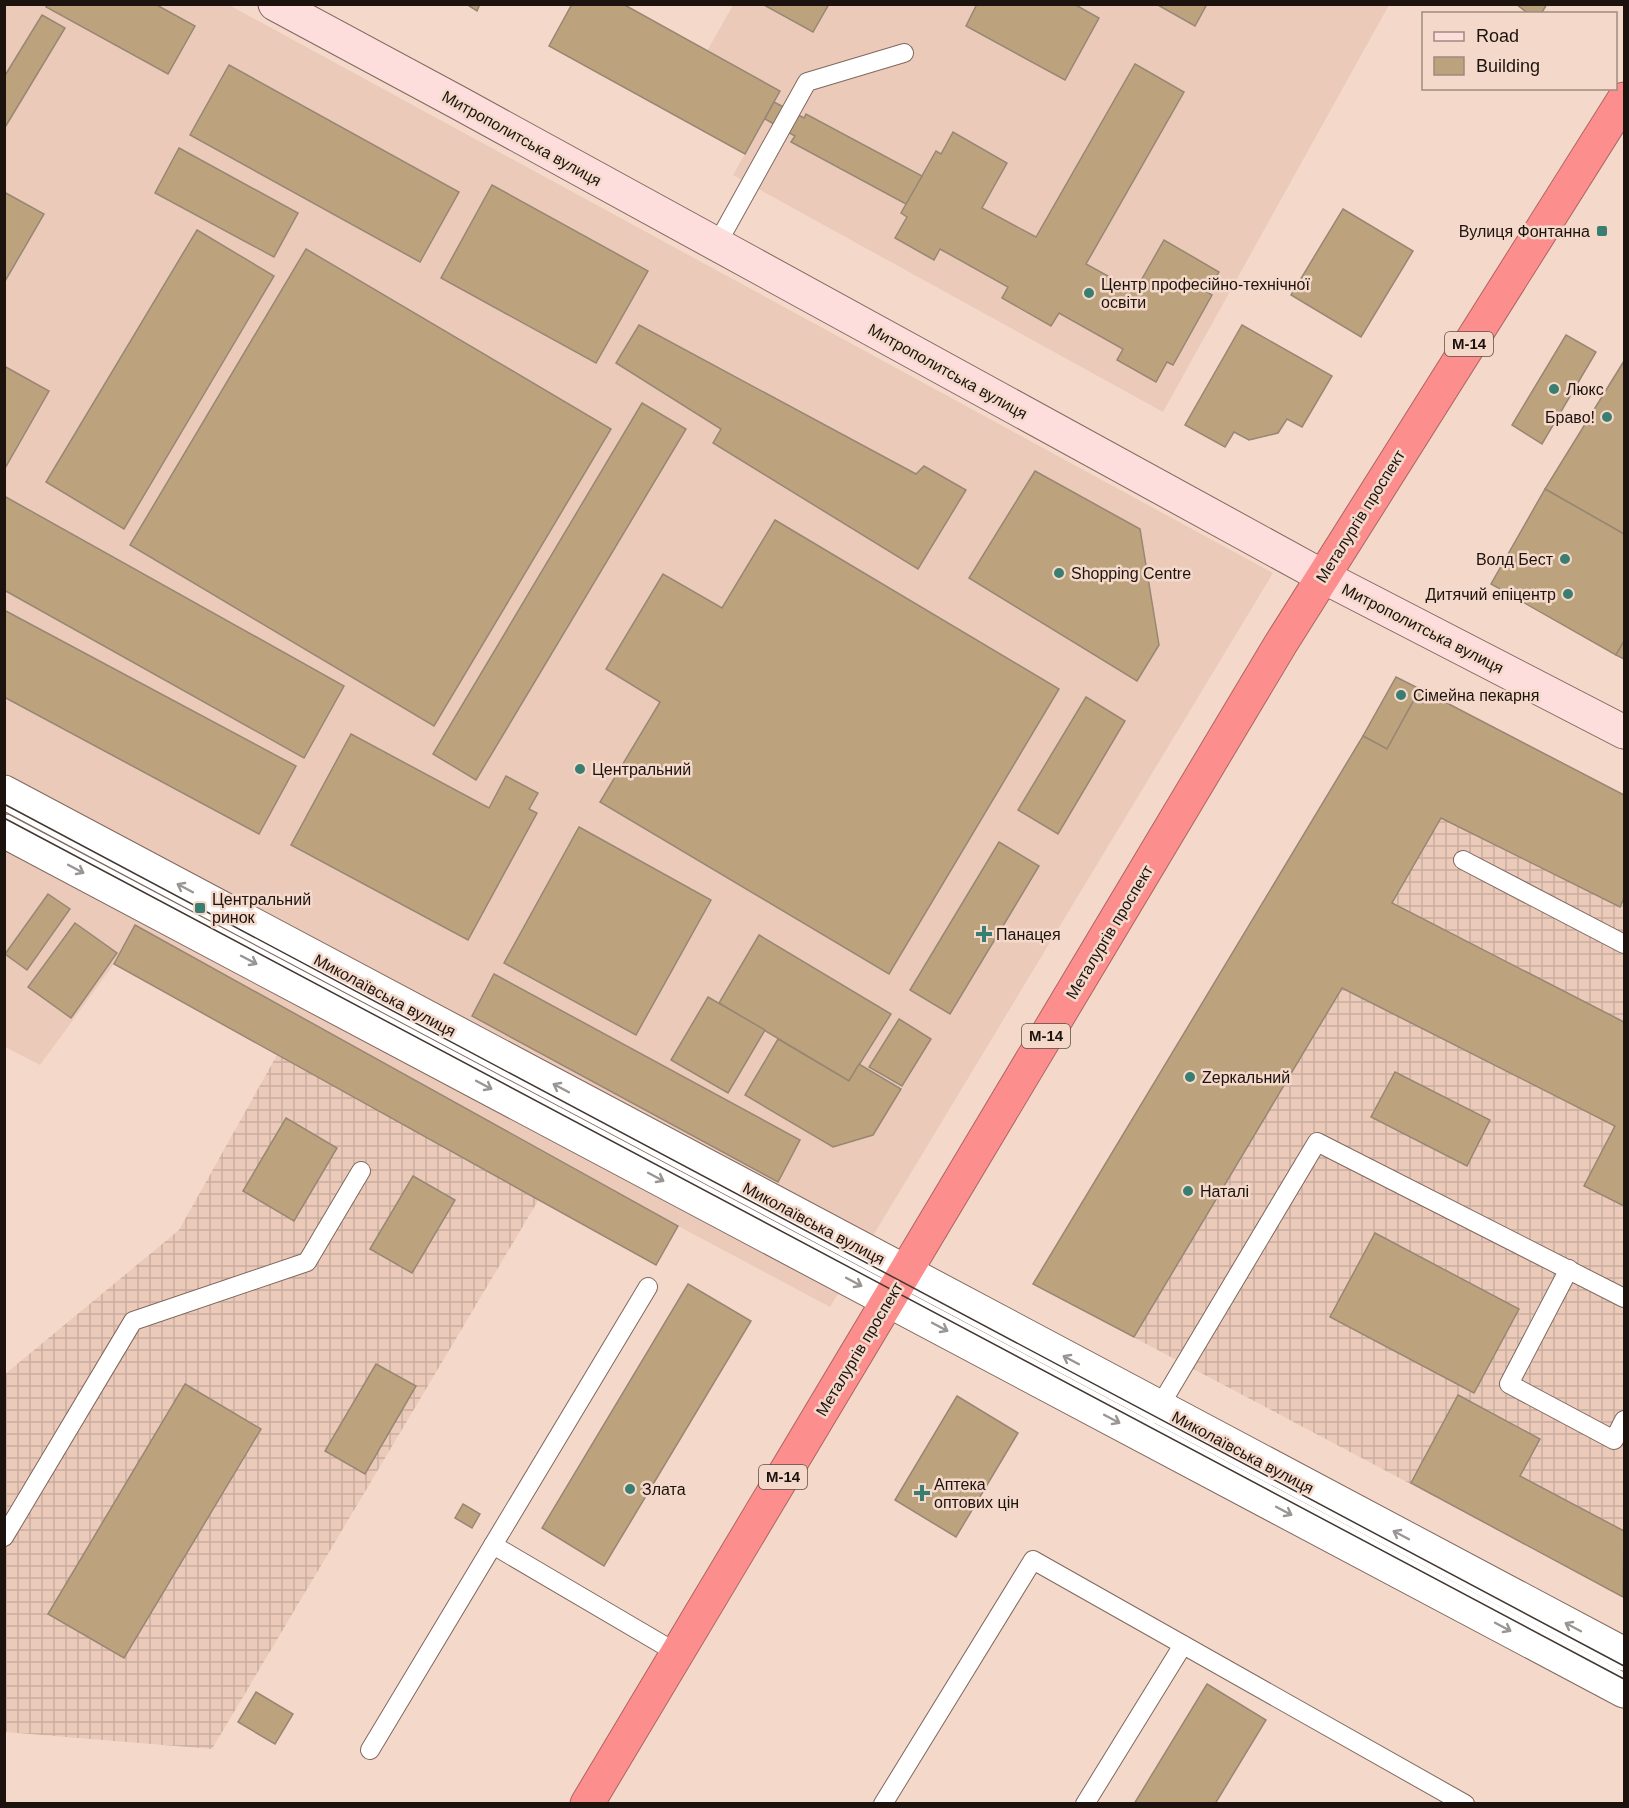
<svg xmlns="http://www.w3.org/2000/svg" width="1629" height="1808" font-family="Helvetica,sans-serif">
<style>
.built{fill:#eccaba}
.industrial{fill:url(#industrial-grid)}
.building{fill:#bda27e;stroke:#978773;stroke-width:1.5}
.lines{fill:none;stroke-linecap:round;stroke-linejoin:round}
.lane-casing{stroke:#80685d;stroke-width:20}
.street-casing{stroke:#80685d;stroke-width:35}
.secondary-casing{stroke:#80685d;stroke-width:35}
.highway-casing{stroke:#ae6461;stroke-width:35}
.lane{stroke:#fff;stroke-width:18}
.street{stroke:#fff;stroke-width:33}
.secondary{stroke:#fedddd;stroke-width:33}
.highway{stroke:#fc8f8d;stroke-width:33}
.tram{stroke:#433730;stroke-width:1.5}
.oneway{stroke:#999593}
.poi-dot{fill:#3a7e72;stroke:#f4d9cb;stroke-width:2}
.labels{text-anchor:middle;stroke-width:5;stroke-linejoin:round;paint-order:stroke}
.shield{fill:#f4d9cb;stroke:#5d4e47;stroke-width:1.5}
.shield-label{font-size:15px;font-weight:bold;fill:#1c130e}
.street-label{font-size:16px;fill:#1c130e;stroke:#f4d9cb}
.poi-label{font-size:16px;fill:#1c130e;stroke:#f4d9cb;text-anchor:start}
</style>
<defs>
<pattern id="industrial-grid" width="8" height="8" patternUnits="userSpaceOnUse" patternTransform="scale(1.5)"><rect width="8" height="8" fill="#eccaba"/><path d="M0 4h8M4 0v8" fill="none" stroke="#caad9f"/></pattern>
</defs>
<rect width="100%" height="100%" fill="#f4d9cb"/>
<!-- built -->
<g class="built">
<path d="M4,5H229L1273,573L830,1307L678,1226L656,1265L114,964L40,1065L5,1047Z"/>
<path d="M733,5H1389L1163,412L733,175L780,92L707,51Z"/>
</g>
<!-- industrial -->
<g class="industrial">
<path d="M1396,677L1624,795V1597L1033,1284L1363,736Z"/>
<path d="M277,1055L539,1199L212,1749L5,1732L4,1375L179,1230Z"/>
</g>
<!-- building -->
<g class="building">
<path d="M47,4H155L195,26L168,74L46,7Z"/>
<path d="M466,4H480L477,11Z"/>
<path d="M572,4H623L780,91L745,154L549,46Z"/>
<path d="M762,4H829L813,32Z"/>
<path d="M977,4H1074L1099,18L1065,80L966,26Z"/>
<path d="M1156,4H1207L1195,26Z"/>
<path d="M1516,4H1547L1541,14H1529Z"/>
<path d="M42,15L65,28L4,129V77Z"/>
<path d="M1135,64L1184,92L1086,264L1135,291L1164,240L1219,272L1207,292L1212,295L1173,365L1167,362L1156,382L1117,360L1123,349L1059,313L1051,326L1002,298L1008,287L940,249L934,260L895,238L907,217L901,213L906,204L936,151L941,154L953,132L1007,163L982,208L1036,237Z"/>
<path d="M229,65L459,192L420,262L190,135Z"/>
<path d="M774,102L804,118L806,114L922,176L906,204L791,142L795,136L765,119Z"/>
<path d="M179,148L298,213L274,257L155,193Z"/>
<path d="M492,185L648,271L596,363L441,278Z"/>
<path d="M4,192L44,214L4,283Z"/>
<path d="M1343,209L1413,251L1361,337L1291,295Z"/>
<path d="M197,230L274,276L124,529L46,482Z"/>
<path d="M306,249L611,429L434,726L130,545Z"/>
<path d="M639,325L916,474L924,466L966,490L918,569L713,443L721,429L616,363Z"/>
<path d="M1242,325L1332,376L1302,427L1287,419L1278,433L1249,440L1234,432L1225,447L1185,425Z"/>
<path d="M1566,335L1596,352L1542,444L1512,425Z"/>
<path d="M1624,361V534L1545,489Z"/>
<path d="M4,366L49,391L4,470Z"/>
<path d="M642,403L686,429L476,780L433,754Z"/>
<path d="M1035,471L1140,529L1159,645L1137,681L969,578Z"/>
<path d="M1545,489L1624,534V641L1616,655L1491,584Z"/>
<path d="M4,496L344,686L304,758L4,590Z"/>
<path d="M775,520L1059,689L889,974L600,802L660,702L606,669L663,574L722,608Z"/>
<path d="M4,610L296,766L259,834L4,697Z"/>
<path d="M1624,641V659L1616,655Z"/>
<path d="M1396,677L1420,689L1387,749L1363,736Z"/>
<path d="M1420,689L1624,795V898L1620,907L1441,818L1392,903L1624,1022V1206L1584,1186L1615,1126L1342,988L1134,1337L1033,1284L1363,736L1387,749Z"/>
<path d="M1086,697L1125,721L1058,834L1018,810Z"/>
<path d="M351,734L489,808L506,776L538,793L529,809L537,813L468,940L291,845Z"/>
<path d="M579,827L711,900L636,1035L504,963Z"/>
<path d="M999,842L1039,866L950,1014L910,990Z"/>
<path d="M48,894L70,909L27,970L5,954Z"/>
<path d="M75,923L117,953L71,1018L28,987Z"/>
<path d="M135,925L678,1226L656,1265L114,964Z"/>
<path d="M759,935L891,1014L849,1081L719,1003Z"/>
<path d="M494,974L800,1140L778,1182L472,1016Z"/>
<path d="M708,997L765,1030L728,1093L671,1060Z"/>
<path d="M899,1019L931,1039L902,1086L869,1067Z"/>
<path d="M778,1039L849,1081L859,1064L901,1089L873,1135L833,1147L745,1095Z"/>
<path d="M1395,1072L1490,1120L1467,1166L1371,1117Z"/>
<path d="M286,1118L337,1148L294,1221L243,1191Z"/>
<path d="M413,1176L455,1200L412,1273L370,1249Z"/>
<path d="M1375,1233L1519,1309L1474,1393L1330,1317Z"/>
<path d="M688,1284L751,1321L604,1566L542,1528Z"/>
<path d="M376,1364L416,1386L365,1474L325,1451Z"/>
<path d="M185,1384L261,1429L124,1658L48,1614Z"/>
<path d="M1458,1395L1540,1439L1520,1476L1624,1531L1623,1597L1411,1483Z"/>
<path d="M957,1396L1018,1433L956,1537L895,1500Z"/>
<path d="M463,1504L480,1514L472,1528L455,1518Z"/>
<path d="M1207,1684L1266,1720L1215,1804H1134Z"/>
<path d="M256,1692L293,1714L275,1744L238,1722Z"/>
</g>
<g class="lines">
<defs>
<g id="lane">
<path d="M717,244L807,82L904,53"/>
<path d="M1463,860L1624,944"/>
<path d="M1569,1269L1509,1384L1614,1440L1624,1420"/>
<path d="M1155,1414L1317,1142L1624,1298"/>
<path d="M4,1537L133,1321L307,1262L361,1171"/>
<path d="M493,1545L677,1653"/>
<path d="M370,1750L648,1287"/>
<path d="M883,1804L1033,1560L1465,1804"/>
<path d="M1085,1804L1183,1645"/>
</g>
<g id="street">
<path d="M4,792L1624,1654"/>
<path d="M4,831L1624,1691"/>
</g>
<path id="secondary" d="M275,4L459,103L1322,576L1624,732"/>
<path id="highway" d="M587,1804L1280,645L1624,99"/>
</defs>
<!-- lane casing -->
<use href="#lane" class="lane-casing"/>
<!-- street casing -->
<use href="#street" class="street-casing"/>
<!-- secondary casing -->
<use href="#secondary" class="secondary-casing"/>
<!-- highway casing -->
<use href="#highway" class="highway-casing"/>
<!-- lane -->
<use href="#lane" class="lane"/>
<!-- street -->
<use href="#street" class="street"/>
<!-- secondary -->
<use href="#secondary" class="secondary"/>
<!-- highway -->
<use href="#highway" class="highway"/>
<!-- tram -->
<g class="tram">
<path d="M4,804L1624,1666"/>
<path d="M4,818L1624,1679"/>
</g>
</g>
<!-- one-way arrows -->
<defs><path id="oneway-shaft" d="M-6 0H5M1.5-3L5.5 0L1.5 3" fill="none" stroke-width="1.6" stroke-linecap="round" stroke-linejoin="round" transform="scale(1.5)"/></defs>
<g class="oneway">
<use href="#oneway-shaft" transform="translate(76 869) rotate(28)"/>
<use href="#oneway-shaft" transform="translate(185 888) rotate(-152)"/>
<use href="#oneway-shaft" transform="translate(249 960) rotate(28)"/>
<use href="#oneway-shaft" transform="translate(484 1085) rotate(28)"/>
<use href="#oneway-shaft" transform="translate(561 1088) rotate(-152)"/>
<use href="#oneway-shaft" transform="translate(656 1177) rotate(28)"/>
<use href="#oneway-shaft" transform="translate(854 1282) rotate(28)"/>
<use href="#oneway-shaft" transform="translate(940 1327) rotate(28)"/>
<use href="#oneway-shaft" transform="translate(1071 1360) rotate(-152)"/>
<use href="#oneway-shaft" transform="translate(1112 1419) rotate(28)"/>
<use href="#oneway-shaft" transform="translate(1284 1511) rotate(28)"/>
<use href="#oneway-shaft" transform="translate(1401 1535) rotate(-152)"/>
<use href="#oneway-shaft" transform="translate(1503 1627) rotate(28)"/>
<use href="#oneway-shaft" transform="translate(1573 1627) rotate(-152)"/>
</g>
<!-- markers -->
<g class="poi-dot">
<rect x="1596" y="225" width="12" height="12" rx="3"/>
<circle cx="1089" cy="293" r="6"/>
<circle cx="1554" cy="389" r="6"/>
<circle cx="1607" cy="417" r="6"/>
<circle cx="1565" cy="559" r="6"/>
<circle cx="1059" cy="573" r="6"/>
<circle cx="1568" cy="594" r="6"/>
<circle cx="1401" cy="695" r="6"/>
<circle cx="580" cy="769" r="6"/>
<rect x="194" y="902" width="12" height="12" rx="3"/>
<path d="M981 925h6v6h6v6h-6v6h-6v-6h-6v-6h6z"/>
<circle cx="1190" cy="1077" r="6"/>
<circle cx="1188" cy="1191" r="6"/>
<circle cx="630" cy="1489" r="6"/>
<path d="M919 1484h6v6h6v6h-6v6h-6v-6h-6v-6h6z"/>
</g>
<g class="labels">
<!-- shield labels -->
<g class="shield">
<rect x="1445" y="332" width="48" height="24" rx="4.5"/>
<rect x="1022" y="1024" width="48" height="24" rx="4.5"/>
<rect x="759" y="1465" width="48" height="24" rx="4.5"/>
</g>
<g class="shield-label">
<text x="1469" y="349">М-14</text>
<text x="1046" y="1041">М-14</text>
<text x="783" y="1482">М-14</text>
</g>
<!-- street labels -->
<g class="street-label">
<text transform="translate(522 138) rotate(29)" y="6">Митрополитська вулиця</text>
<text transform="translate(948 371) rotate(29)" y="6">Митрополитська вулиця</text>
<text transform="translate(1360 516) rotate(-58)" y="6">Металургів проспект</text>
<text transform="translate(1423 628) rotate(27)" y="6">Митрополитська вулиця</text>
<text transform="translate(1109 932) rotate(-59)" y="6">Металургів проспект</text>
<text transform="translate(385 995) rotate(28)" y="6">Миколаївська вулиця</text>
<text transform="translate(814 1223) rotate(28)" y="6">Миколаївська вулиця</text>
<text transform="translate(859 1349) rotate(-59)" y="6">Металургів проспект</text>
<text transform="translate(1243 1452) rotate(28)" y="6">Миколаївська вулиця</text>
</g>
<!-- poi labels -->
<g class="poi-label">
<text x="1590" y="237" text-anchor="end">Вулиця Фонтанна</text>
<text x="1101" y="290">Центр професійно-технічної<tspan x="1101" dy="18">освіти</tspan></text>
<text x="1566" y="395">Люкс</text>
<text x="1595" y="423" text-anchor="end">Браво!</text>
<text x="1553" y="565" text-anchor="end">Волд Бест</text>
<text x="1071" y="579">Shopping Centre</text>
<text x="1556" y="600" text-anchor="end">Дитячий епіцентр</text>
<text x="1413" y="701">Сімейна пекарня</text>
<text x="592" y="775">Центральний</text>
<text x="212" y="905">Центральний<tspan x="212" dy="18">ринок</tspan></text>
<text x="996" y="940">Панацея</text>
<text x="1202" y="1083">Zеркальний</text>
<text x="1200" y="1197">Наталі</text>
<text x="934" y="1490">Аптека<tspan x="934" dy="18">оптових цін</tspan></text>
<text x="642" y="1495">Злата</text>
</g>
</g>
<!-- border -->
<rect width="1629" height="1808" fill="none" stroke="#1c130e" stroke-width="12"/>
<!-- legend -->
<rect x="1422" y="12" width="195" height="78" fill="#f4d9cb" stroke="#9e8a7f" stroke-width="1.5"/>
<rect x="1434" y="32" width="30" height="9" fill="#fedddd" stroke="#9e8a7f" stroke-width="1.5"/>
<text x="1476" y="42" font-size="18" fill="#1c130e">Road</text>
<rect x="1434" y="57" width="30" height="18" fill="#bda27e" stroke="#9e8a7f" stroke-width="1.5"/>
<text x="1476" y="72" font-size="18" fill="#1c130e">Building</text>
</svg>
